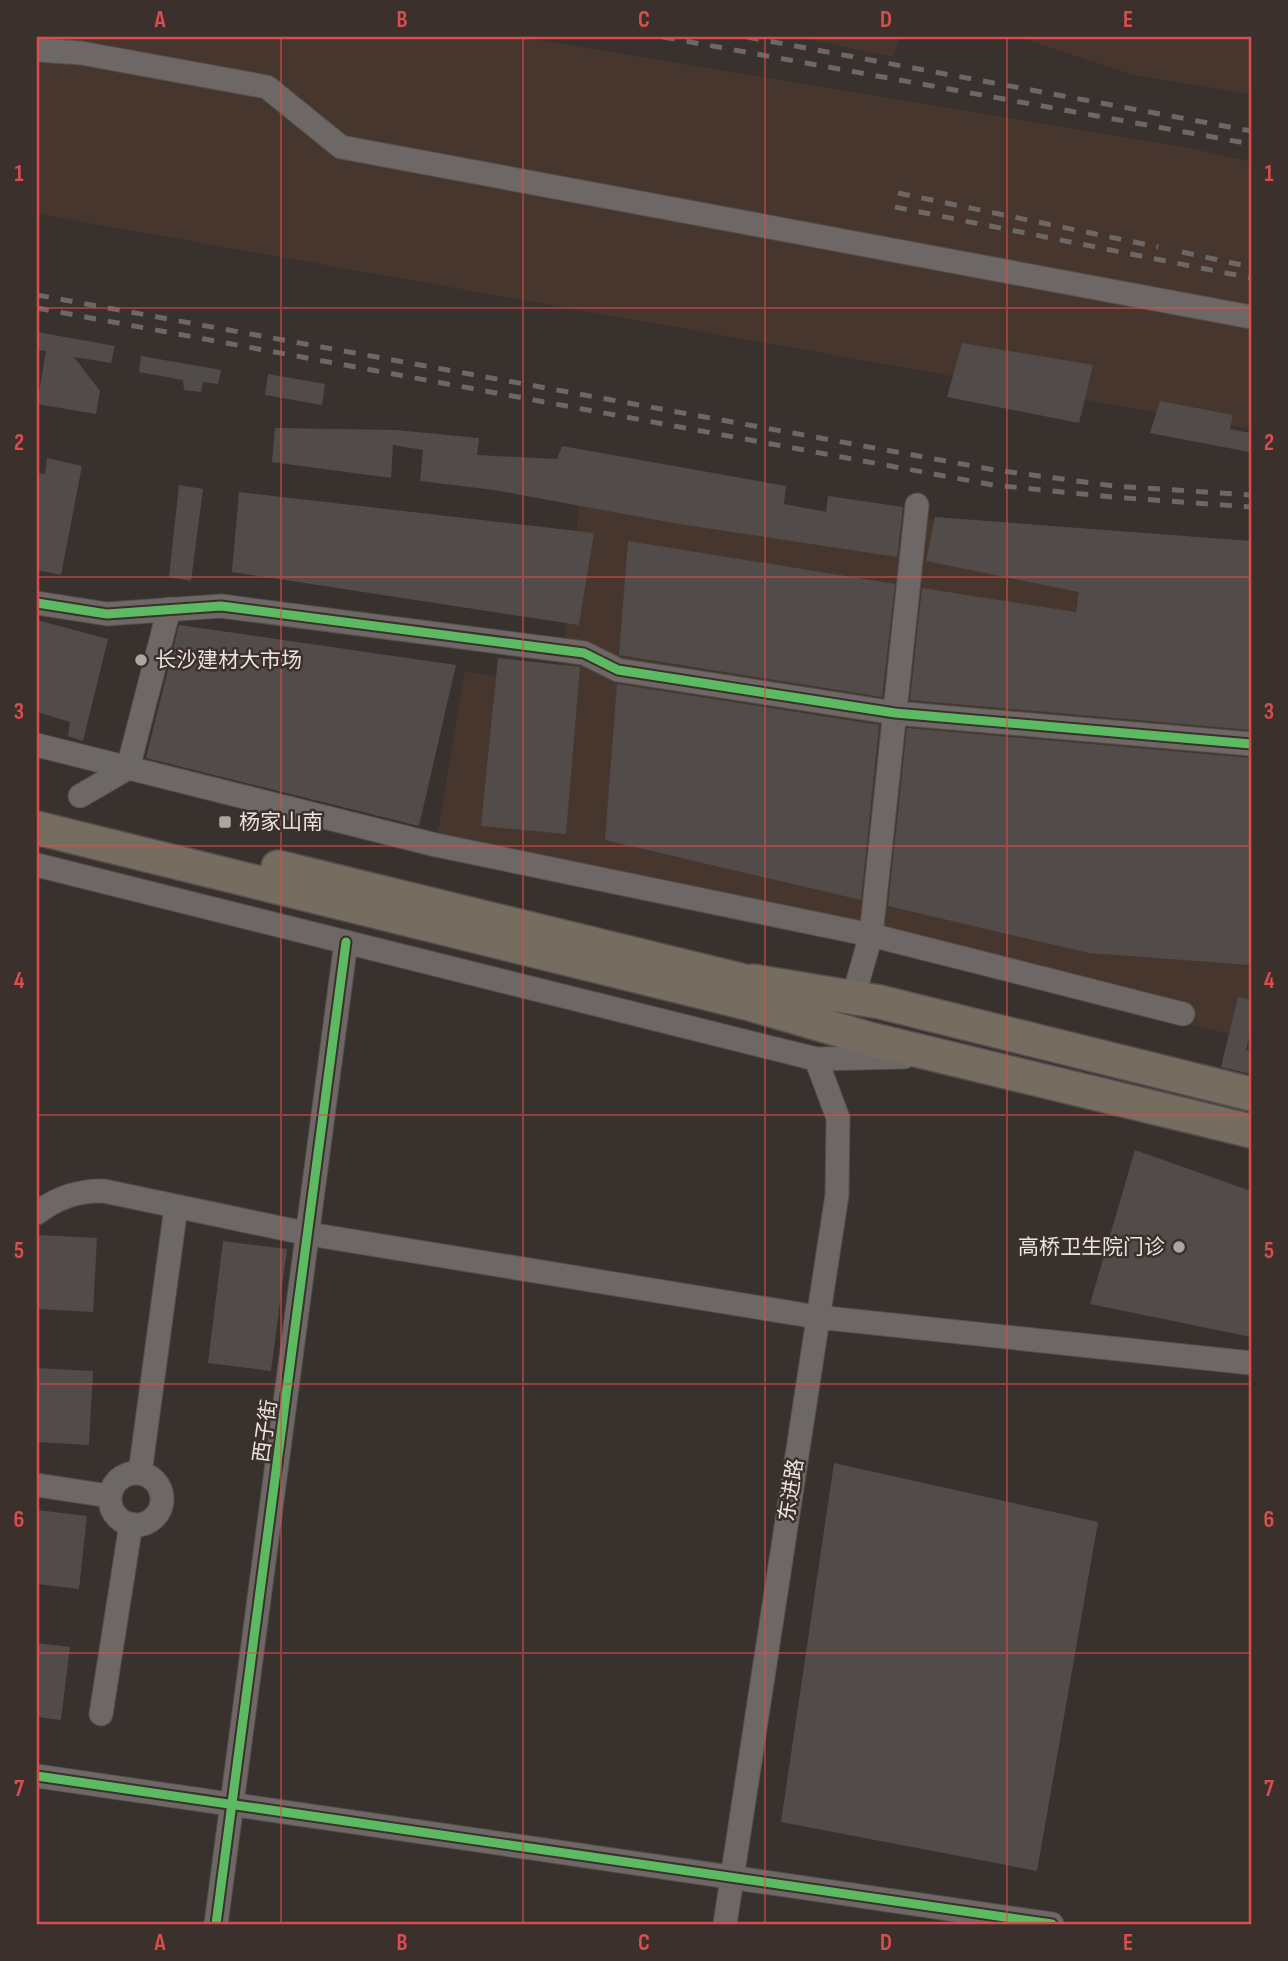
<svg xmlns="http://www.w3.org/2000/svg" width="1288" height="1961" font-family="'Sofia Sans Condensed','Noto Sans SC',sans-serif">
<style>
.built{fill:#46362e}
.building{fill:#514c4a}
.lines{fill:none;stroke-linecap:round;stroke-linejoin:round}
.minor-casing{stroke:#544e4c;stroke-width:25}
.highway-casing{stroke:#544e4c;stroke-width:36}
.minor{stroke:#6d6865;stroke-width:23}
.highway{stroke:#766c60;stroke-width:33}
.rail{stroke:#6d6765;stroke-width:5;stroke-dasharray:12 12;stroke-linecap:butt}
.cycleway-casing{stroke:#3b302b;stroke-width:13}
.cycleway{stroke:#5cba63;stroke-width:9}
.grid{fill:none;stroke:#da4d4d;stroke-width:2;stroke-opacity:0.55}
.poi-dot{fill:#aca5a2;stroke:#3b302b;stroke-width:2.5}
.labels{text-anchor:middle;stroke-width:5;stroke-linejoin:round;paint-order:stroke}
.poi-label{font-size:21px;fill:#ebe3e0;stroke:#3b302b;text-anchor:start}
.street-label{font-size:21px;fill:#ebe3e0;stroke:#3b302b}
.neatline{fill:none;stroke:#da4d4d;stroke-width:2.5}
.grid-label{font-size:23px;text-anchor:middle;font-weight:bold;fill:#da4d4d}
</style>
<rect width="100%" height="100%" fill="#38312e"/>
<!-- built -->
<g class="built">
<path d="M37,37H520L1190,148L1251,162V429L37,214Z"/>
<path d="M799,37H900L893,57Z"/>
<path d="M1017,37H1251V94L1134,75Z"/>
<path d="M581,489L1251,547V1039L436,845L464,672L560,683Z"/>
</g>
<!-- building -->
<g class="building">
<path d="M37,332L115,346L111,363L74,357L100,391L96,414L37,404L46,351L37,350Z"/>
<path d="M962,343L1093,365L1079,423L947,397Z"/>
<path d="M141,356L221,370L218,384L203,382L201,392L184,390L183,380L139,372Z"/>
<path d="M268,374L325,384L322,405L265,395Z"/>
<path d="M1160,401L1233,415L1230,429L1251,433L1249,452L1150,433Z"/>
<path d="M275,428L396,430L479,438L477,455L557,459L562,446L786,486L784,504L826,512L828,496L903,507L897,557L673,523L494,490L420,481L423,450L393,445L391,478L272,462Z"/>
<path d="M47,458L82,466L61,575L37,570V473L45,474Z"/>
<path d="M179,485L203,489L191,581L169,577Z"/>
<path d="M239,492L594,533L579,625L232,572Z"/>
<path d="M935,517L1251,541V730L910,700L922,588L1076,612L1079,592L926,561Z"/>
<path d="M628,541L895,584L882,697L619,655Z"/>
<path d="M37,620L108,639L83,741L68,736L70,722L37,712Z"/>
<path d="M179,625L456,665L419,826L146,758Z"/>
<path d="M498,658L580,667L566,834L481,826Z"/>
<path d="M617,684L879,725L861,900L605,840Z"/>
<path d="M907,728L1251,758V965L1089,953L888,906Z"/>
<path d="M1238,997L1251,1000V1027L1246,1050L1251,1051V1074L1221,1067Z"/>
<path d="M1135,1150L1251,1191V1337L1090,1304Z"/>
<path d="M37,1235L97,1238L93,1312L37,1309Z"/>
<path d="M223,1241L287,1249L271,1371L208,1363Z"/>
<path d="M37,1368L93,1371L89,1445L37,1442Z"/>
<path d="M834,1463L1098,1522L1037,1871L781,1822Z"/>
<path d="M37,1510L87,1516L79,1589L37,1584Z"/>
<path d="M37,1643L70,1647L61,1720L37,1717Z"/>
</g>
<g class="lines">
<defs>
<g id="minor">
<path d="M37,50L81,53L267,87L341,147L1251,317"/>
<path d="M37,603L107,614L221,606L584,653L618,670L895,713L1251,744"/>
<path d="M37,745L436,845L871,935L1183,1014"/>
<path d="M80,796L128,768L169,609"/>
<path d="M37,865L816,1059L904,1057"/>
<path d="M853,998L871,935L917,505"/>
<path d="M37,1213C56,1198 80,1190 104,1191L309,1234L817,1317L1251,1363"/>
<path d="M140,1473L176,1207"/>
<circle cx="136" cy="1499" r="26"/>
<path d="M37,1485L109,1496"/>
<path d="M101,1714L131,1524"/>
<path d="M37,1776L1052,1924"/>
<path d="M216,1924L346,942"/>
<path d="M725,1924L837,1195L838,1118L816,1059"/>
</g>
<g id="highway">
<path d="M37,828L746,1003L870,1039L1251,1131"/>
<path d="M278,867L773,988"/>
<path d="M753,981L880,1002L1251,1094"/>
</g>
</defs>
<!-- minor casing -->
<use href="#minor" class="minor-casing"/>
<!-- highway casing -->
<use href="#highway" class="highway-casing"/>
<!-- minor -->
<use href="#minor" class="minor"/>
<!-- highway -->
<use href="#highway" class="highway"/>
<!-- rail -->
<g class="rail">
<path d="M663,37L1251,144"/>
<path d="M747,37L1251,131"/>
<path d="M898,193L1158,247"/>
<path d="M895,207L1251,278"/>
<path d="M1182,252L1251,267"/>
<path d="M37,295L995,470L1114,486L1251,495"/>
<path d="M37,308L993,485L1112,497L1251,507"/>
</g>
<defs>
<g id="cycleway">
<path d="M37,603L107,614L221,606L584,653L618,670L895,713L1251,744"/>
<path d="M37,1776L1052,1924"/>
<path d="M216,1924L346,942"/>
</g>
</defs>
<!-- cycleway casing -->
<use href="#cycleway" class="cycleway-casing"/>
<!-- cycleway -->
<use href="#cycleway" class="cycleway"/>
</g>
<!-- grid -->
<path class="grid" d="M281,37V1924M523,37V1924M765,37V1924M1007,37V1924M37,308H1251M37,577H1251M37,846H1251M37,1115H1251M37,1384H1251M37,1653H1251"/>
<!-- markers -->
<g class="poi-dot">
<circle cx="141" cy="660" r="7"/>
<rect x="218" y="815" width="14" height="14" rx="3.5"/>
<circle cx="1179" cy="1247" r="7"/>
</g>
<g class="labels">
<!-- poi labels -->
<g class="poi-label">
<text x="155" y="667">长沙建材大市场</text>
<text x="239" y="829">杨家山南</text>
<text x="1165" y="1254" text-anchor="end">高桥卫生院门诊</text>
</g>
<!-- street labels -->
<g class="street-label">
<text transform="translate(265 1431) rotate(-82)" y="7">西子街</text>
<text transform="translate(791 1490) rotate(-81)" y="7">东进路</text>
</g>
</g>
<!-- border -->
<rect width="1288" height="1961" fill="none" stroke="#3b302b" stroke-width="77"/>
<rect x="38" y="38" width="1212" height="1885" class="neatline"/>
<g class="grid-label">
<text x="160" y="27">A</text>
<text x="402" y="27">B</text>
<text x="644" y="27">C</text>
<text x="886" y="27">D</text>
<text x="1128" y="27">E</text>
<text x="19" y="181">1</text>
<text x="1269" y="181">1</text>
<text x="19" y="450">2</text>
<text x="1269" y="450">2</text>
<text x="19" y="719">3</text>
<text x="1269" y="719">3</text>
<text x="19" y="988">4</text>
<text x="1269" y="988">4</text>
<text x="19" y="1258">5</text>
<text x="1269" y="1258">5</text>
<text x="19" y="1527">6</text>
<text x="1269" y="1527">6</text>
<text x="19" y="1796">7</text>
<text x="1269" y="1796">7</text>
<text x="160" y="1950">A</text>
<text x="402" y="1950">B</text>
<text x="644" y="1950">C</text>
<text x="886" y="1950">D</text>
<text x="1128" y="1950">E</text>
</g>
</svg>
